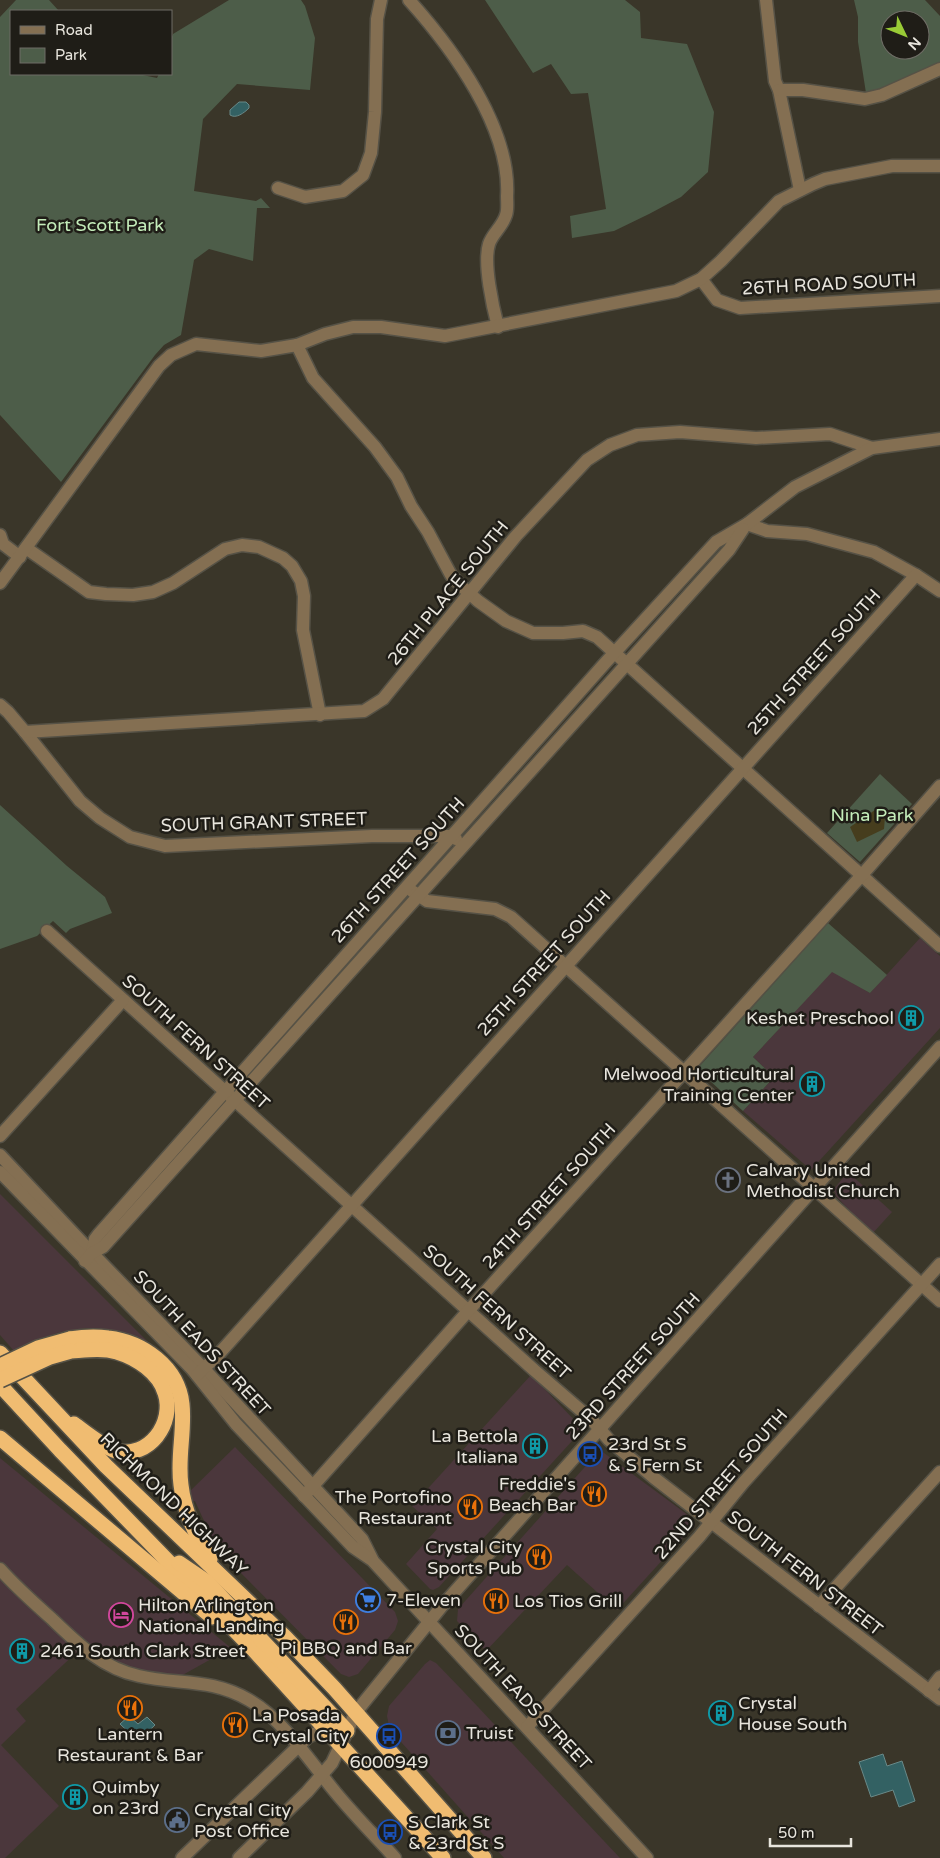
<svg xmlns="http://www.w3.org/2000/svg" width="940" height="1858" font-family="'Varela Round',sans-serif">
<style>
.commercial{fill:#4b373c}
.green{fill:#4d5d49;fill-rule:evenodd}
.sand{fill:#463d1d}
.water{fill:#336163;stroke:#698988}
.lines{fill:none;stroke-linecap:round;stroke-linejoin:round}
.minor-casing{stroke:#565246;stroke-width:15}
.highway-casing{stroke:#565246;stroke-width:18}
.minor{stroke:#846f52;stroke-width:12}
.highway{stroke:#f0bc71;stroke-width:15}
.highway-bridge-casing{stroke:#565246;stroke-width:18;stroke-linecap:butt}
.highway-bridge{stroke:#f0bc71;stroke-width:15}
.labels{text-anchor:middle;stroke-width:5;stroke-linejoin:round;paint-order:stroke}
.park-label{font-size:18px;fill:#c4edba;stroke:#1f1d17}
.street-label{font-size:18px;fill:#e8e5dd;stroke:#1f1d17}
.poi-label{font-size:18px;fill:#e8e5dd;stroke:#1f1d17;text-anchor:start}
</style>
<rect width="100%" height="100%" fill="#3a3629"/>
<!-- commercial -->
<g class="commercial">
<path d="M920,938L940,956V1028L811,1170L743,1111L774,1077L753,1057L832,971L870,993Z"/>
<path d="M848,1172L892,1212L872,1234L835,1195L836,1194L833,1190Z"/>
<path d="M0,1194L151,1345L117,1331L86,1328L61,1332L38,1339L14,1351L0,1335Z"/>
<path d="M531,1375L583,1429L439,1587L433,1590L430,1589L406,1564L437,1529L412,1506Z"/>
<path d="M235,1447L395,1612L398,1621L395,1630L358,1674L349,1677L341,1674L239,1571L210,1534L195,1501L191,1502L188,1493Z"/>
<path d="M600,1450L692,1518L695,1523L694,1528L686,1534L617,1610L567,1565L486,1651L457,1621L458,1609Z"/>
<path d="M0,1458L231,1648L179,1677L145,1673L80,1649L16,1709L26,1721L1,1745L59,1806L5,1858H0Z"/>
<path d="M430,1660L436,1663L463,1691L620,1858H504L394,1734L389,1726L387,1716L389,1706L425,1664Z"/>
</g>
<!-- green -->
<g class="green">
<path d="M16,0H49L59,11H11V74H138L157,78L159,74H171V39L173,34L229,0H301L305,6L315,38L310,90L237,84L203,119L194,191L256,201L261,198L270,208H257L253,261L209,249L194,260L181,335L164,345L155,355L61,482L0,415V17Z"/>
<path d="M485,0H625L640,12L641,38L687,44L714,112L708,172L681,197L649,214L614,231L572,238L570,216L606,209L588,93L571,94L551,64L533,73Z"/>
<path d="M854,0H925L940,16V63L883,88L866,93L858,42V17ZM890,20H920V50H890Z"/>
<path d="M880,774L912,804L860,862L827,833Z"/>
<path d="M0,805L67,866L105,897L112,913L70,929L66,933L53,921L37,936L0,949Z"/>
<path d="M828,923L887,975L870,993L832,972L753,1057L774,1077L743,1111L697,1069Z"/>
</g>
<!-- sand -->
<path class="sand" d="M875,810L885,817L884,829L857,842L850,827Z"/>
<!-- water -->
<g class="water">
<path d="M239,102H246L249,105V108C244,113 236,119 230,115V110Z"/>
<path d="M129,1716L138,1724L147,1717L155,1725L138,1741L120,1724Z"/>
<path d="M883,1754L887,1766L902,1761L915,1801L899,1807L893,1790L871,1797L859,1762Z"/>
</g>
<g class="lines">
<defs>
<g id="minor">
<path d="M409,0C453,49 511,128 507,196C507,202 508,210 506,215C503,226 492,234 489,244C483,263 493,308 498,327"/>
<path d="M766,0L775,81L779,90L800,190"/>
<path d="M779,90H803L865,99L882,95L940,69"/>
<path d="M278,188L305,197L343,191L363,175L371,153L375,112L377,19L381,0"/>
<path d="M701,279L717,300L740,308L940,296"/>
<path d="M297,345L313,378L375,447L397,477L411,506L428,532L451,575L459,584L478,601L506,621L533,633H563L583,631L597,637L940,946"/>
<path d="M747,524L767,531L807,534L874,552L916,575L940,591"/>
<path d="M0,535L3,544L20,557"/>
<path d="M26,548L89,592L106,594L133,595L153,592L173,583L225,549L242,545L259,547L283,558L292,566L301,581L304,596L303,630L320,715"/>
<path d="M0,583L159,366L171,355L196,344L261,351L297,345L325,334L353,327H381L445,336L676,291L701,279L721,261L779,201L813,184L825,179L892,166H940"/>
<path d="M0,705L8,712L25,732L80,801L100,818L130,837L165,846L372,836H452L456,839"/>
<path d="M25,732L364,711L383,699L516,536L587,460L610,445L637,435L680,432L756,438L830,434L872,448"/>
<path d="M412,891L427,901L495,909L511,917L940,1301"/>
<path d="M47,931L534,1370L592,1420L609,1440L653,1477L940,1699"/>
<path d="M0,1136L123,1000"/>
<path d="M0,1155L92,1253L204,1369L362,1539L372,1559"/>
<path d="M0,1172L192,1369L236,1424L353,1547L372,1560L647,1858"/>
<path d="M92,1253L95,1239L98,1235L606,662L716,542L747,524L795,487L872,448L940,439"/>
<path d="M85,1261L92,1253L103,1247L729,550L743,529"/>
<path d="M197,1375L217,1356L916,575"/>
<path d="M304,1496L469,1310L862,875L940,786"/>
<path d="M0,1569C16,1587 34,1603 52,1619C78,1644 102,1668 139,1676C179,1685 211,1678 249,1700C283,1719 311,1763 336,1793C355,1816 375,1836 395,1858"/>
<path d="M819,1606L940,1472"/>
<path d="M929,1691L940,1677"/>
<path d="M527,1727L699,1537L743,1483L940,1264"/>
<path d="M182,1858L308,1737L333,1725"/>
<path d="M239,1858L307,1792L332,1763L356,1712L442,1606L940,1047"/>
</g>
<g id="highway">
<path d="M70,1339C82,1337 95,1336 108,1338C143,1342 178,1367 182,1404C185,1431 177,1458 181,1485C184,1512 196,1535 210,1559"/>
<path d="M71,1351C87,1350 102,1348 117,1352C137,1358 159,1373 165,1393C175,1423 149,1459 116,1451C103,1447 85,1432 74,1424"/>
<path d="M0,1353L106,1466L285,1637L334,1688L484,1858"/>
<path d="M0,1385L60,1450L253,1649L443,1858"/>
<path d="M0,1438L212,1617"/>
<path d="M179,1563L207,1582L347,1731"/>
</g>
</defs>
<!-- minor casing -->
<use href="#minor" class="minor-casing"/>
<!-- highway casing -->
<use href="#highway" class="highway-casing"/>
<!-- minor -->
<use href="#minor" class="minor"/>
<!-- highway -->
<use href="#highway" class="highway"/>
<defs>
<g id="highway-bridge">
<path d="M0,1366L38,1348L70,1339"/>
<path d="M0,1380L50,1357L71,1351"/>
</g>
</defs>
<!-- highway-bridge casing -->
<use href="#highway-bridge" class="highway-bridge-casing"/>
<!-- highway-bridge -->
<use href="#highway-bridge" class="highway-bridge"/>
</g>
<!-- icons -->
<defs>
<symbol id="building-ring" viewBox="-11 -11 22 22"><circle r="9.5" fill="#1f1d17" stroke="#0f9aa8" stroke-width="1.5"/><path d="M-4-6H4V6H1V3H-1V6H-4ZM-2.5-4.3h1.7v1.8h-1.7ZM.8-4.3h1.7v1.8H.8ZM-2.5-1h1.7V.8h-1.7ZM.8-1h1.7V.8H.8Z" fill="#0f9aa8"/></symbol>
<symbol id="church-ring" viewBox="-11 -11 22 22"><circle r="9.5" fill="#1f1d17" stroke="#6b7280" stroke-width="1.5"/><path d="M-1.2-6h2.4v3.5h3.3v2.4h-3.3V6h-2.4V-.1h-3.3v-2.4h3.3Z" fill="#6b7280"/></symbol>
<symbol id="bus-ring" viewBox="-11 -11 22 22"><circle r="9.5" fill="#1f1d17" stroke="#1a4fb4" stroke-width="1.5"/><path d="M-5-6H5V4H4V6H2V4H-2V6H-4V4H-5ZM-3.5-4V0h7V-4ZM-3.5 1.2v1.5H-2V1.2ZM2 1.2v1.5H3.5V1.2Z" fill="#1a4fb4"/></symbol>
<symbol id="restaurant-ring" viewBox="-11 -11 22 22"><circle r="9.5" fill="#1f1d17" stroke="#e8710a" stroke-width="1.5"/><path d="M-5-6h1v4h1v-4h1v4h1v-4h1v5L-1.5 .5V6h-2V.5L-5-1ZM5-6V6H3V1.5H1.5Q1.5-4 5-6Z" fill="#e8710a"/></symbol>
<symbol id="supermarket-ring" viewBox="-11 -11 22 22"><circle r="9.5" fill="#1f1d17" stroke="#3f7fe0" stroke-width="1.5"/><path d="M-6-5.5h2.5l.6 2H6L4.5 2H-2.5L-4.4-4H-6ZM-1.5 3.2a1.3 1.3 0 1 0 .1 0ZM3 3.2a1.3 1.3 0 1 0 .1 0Z" fill="#3f7fe0"/></symbol>
<symbol id="hotel-ring" viewBox="-11 -11 22 22"><circle r="9.5" fill="#1f1d17" stroke="#d1479c" stroke-width="1.5"/><path d="M-6-4.5h1.5V1H6V5H4.5V3h-9V5H-6ZM-4 0a1.8 1.8 0 1 1 3.6 0ZM.5 0V-2.5h3Q6-2.5 6 0Z" fill="#d1479c"/></symbol>
<symbol id="bank-ring" viewBox="-11 -11 22 22"><circle r="9.5" fill="#1f1d17" stroke="#5c6f8a" stroke-width="1.5"/><path d="M-6-4H6V4H-6ZM0-2.3a2.3 2.3 0 1 0 0 4.6a2.3 2.3 0 1 0 0-4.6Z" fill="#5c6f8a"/></symbol>
<symbol id="civic-ring" viewBox="-11 -11 22 22"><circle r="9.5" fill="#1f1d17" stroke="#5c6f8a" stroke-width="1.5"/><path d="M-.6-6.5H3V-4.5H.6V-3L4-1V1h2V6H-6V1h2V-1L-.6-3ZM-1.2 2.5V6h2.4V2.5Z" fill="#5c6f8a"/></symbol>
</defs>
<g fill-rule="evenodd">
<use href="#building-ring" x="897" y="1004" width="28" height="28"/>
<use href="#building-ring" x="798" y="1070" width="28" height="28"/>
<use href="#church-ring" x="714" y="1166" width="28" height="28"/>
<use href="#building-ring" x="521" y="1432" width="28" height="28"/>
<use href="#bus-ring" x="576" y="1440" width="28" height="28"/>
<use href="#restaurant-ring" x="580" y="1480" width="28" height="28"/>
<use href="#restaurant-ring" x="456" y="1493" width="28" height="28"/>
<use href="#restaurant-ring" x="525" y="1543" width="28" height="28"/>
<use href="#supermarket-ring" x="354" y="1586" width="28" height="28"/>
<use href="#restaurant-ring" x="482" y="1587" width="28" height="28"/>
<use href="#hotel-ring" x="107" y="1601" width="28" height="28"/>
<use href="#restaurant-ring" x="332" y="1608" width="28" height="28"/>
<use href="#building-ring" x="8" y="1637" width="28" height="28"/>
<use href="#restaurant-ring" x="116" y="1694" width="28" height="28"/>
<use href="#building-ring" x="707" y="1699" width="28" height="28"/>
<use href="#restaurant-ring" x="221" y="1711" width="28" height="28"/>
<use href="#bank-ring" x="434" y="1719" width="28" height="28"/>
<use href="#bus-ring" x="375" y="1722" width="28" height="28"/>
<use href="#building-ring" x="61" y="1783" width="28" height="28"/>
<use href="#civic-ring" x="163" y="1806" width="28" height="28"/>
<use href="#bus-ring" x="376" y="1818" width="28" height="28"/>
</g>
<g class="labels">
<!-- park labels -->
<g class="park-label">
<text x="100" y="231">Fort Scott Park</text>
<text x="872" y="821">Nina Park</text>
</g>
<!-- street labels -->
<g class="street-label">
<text transform="translate(829 284) rotate(-3)" y="6">26TH ROAD SOUTH</text>
<text transform="translate(448 593) rotate(-51)" y="6">26TH PLACE SOUTH</text>
<text transform="translate(814 662) rotate(-48)" y="6">25TH STREET SOUTH</text>
<text transform="translate(264 822) rotate(-2)" y="6">SOUTH GRANT STREET</text>
<text transform="translate(398 870) rotate(-48)" y="6">26TH STREET SOUTH</text>
<text transform="translate(544 963) rotate(-48)" y="6">25TH STREET SOUTH</text>
<text transform="translate(196 1042) rotate(42)" y="6">SOUTH FERN STREET</text>
<text transform="translate(549 1196) rotate(-48)" y="6">24TH STREET SOUTH</text>
<text transform="translate(497 1312) rotate(42)" y="6">SOUTH FERN STREET</text>
<text transform="translate(202 1343) rotate(47)" y="6">SOUTH EADS STREET</text>
<text transform="translate(633 1366) rotate(-48)" y="6">23RD STREET SOUTH</text>
<text transform="translate(721 1484) rotate(-49)" y="6">22ND STREET SOUTH</text>
<text transform="translate(174 1504) rotate(44)" y="6">RICHMOND HIGHWAY</text>
<text transform="translate(805 1573) rotate(38)" y="6">SOUTH FERN STREET</text>
<text transform="translate(523 1697) rotate(47)" y="6">SOUTH EADS STREET</text>
</g>
<!-- poi labels -->
<g class="poi-label">
<text x="894" y="1024" text-anchor="end">Keshet Preschool</text>
<text x="794" y="1080" text-anchor="end">Melwood Horticultural<tspan x="794" dy="21">Training Center</tspan></text>
<text x="746" y="1176">Calvary United<tspan x="746" dy="21">Methodist Church</tspan></text>
<text x="518" y="1442" text-anchor="end">La Bettola<tspan x="518" dy="21">Italiana</tspan></text>
<text x="608" y="1450">23rd St S<tspan x="608" dy="21">&amp; S Fern St</tspan></text>
<text x="576" y="1490" text-anchor="end">Freddie's<tspan x="576" dy="21">Beach Bar</tspan></text>
<text x="452" y="1503" text-anchor="end">The Portofino<tspan x="452" dy="21">Restaurant</tspan></text>
<text x="522" y="1553" text-anchor="end">Crystal City<tspan x="522" dy="21">Sports Pub</tspan></text>
<text x="386" y="1606">7-Eleven</text>
<text x="514" y="1607">Los Tios Grill</text>
<text x="138" y="1611">Hilton Arlington<tspan x="138" dy="21">National Landing</tspan></text>
<text x="346" y="1654" text-anchor="middle">Pi BBQ and Bar</text>
<text x="40" y="1657">2461 South Clark Street</text>
<text x="738" y="1709">Crystal<tspan x="738" dy="21">House South</tspan></text>
<text x="252" y="1721">La Posada<tspan x="252" dy="21">Crystal City</tspan></text>
<text x="466" y="1739">Truist</text>
<text x="130" y="1740" text-anchor="middle">Lantern<tspan x="130" dy="21">Restaurant &amp; Bar</tspan></text>
<text x="389" y="1768" text-anchor="middle">6000949</text>
<text x="92" y="1793">Quimby<tspan x="92" dy="21">on 23rd</tspan></text>
<text x="194" y="1816">Crystal City<tspan x="194" dy="21">Post Office</tspan></text>
<text x="408" y="1828">S Clark St<tspan x="408" dy="21">&amp; 23rd St S</tspan></text>
</g>
</g>
<!-- legend -->
<rect x="10" y="10" width="162" height="65" fill="#1f1d17" stroke="#6f6d66"/>
<rect x="20" y="26" width="25" height="8" fill="#846f52" stroke="#6f6d66"/>
<text x="55" y="35" font-size="15" fill="#e8e5dd">Road</text>
<rect x="20" y="48" width="25" height="15" fill="#4d5d49" stroke="#6f6d66"/>
<text x="55" y="60" font-size="15" fill="#e8e5dd">Park</text>
<!-- north arrow -->
<g transform="translate(905 35) rotate(133)"><circle r="24" fill="#1f1d17" stroke="#6f6d66"/>
<path d="M0-4L9 19L0 12L-9 19Z" fill="#99cb36"/>
<text y="-8" font-size="14" font-weight="bold" text-anchor="middle" fill="#e8e5dd">N</text>
</g>
<!-- scale -->
<path d="M770 1838v8h81v-8" fill="none" stroke="#e8e5dd" stroke-width="2.5"/>
<text x="778" y="1838" font-size="15" fill="#e8e5dd" stroke="#1f1d17" stroke-width="4" paint-order="stroke">50 m</text>
</svg>
